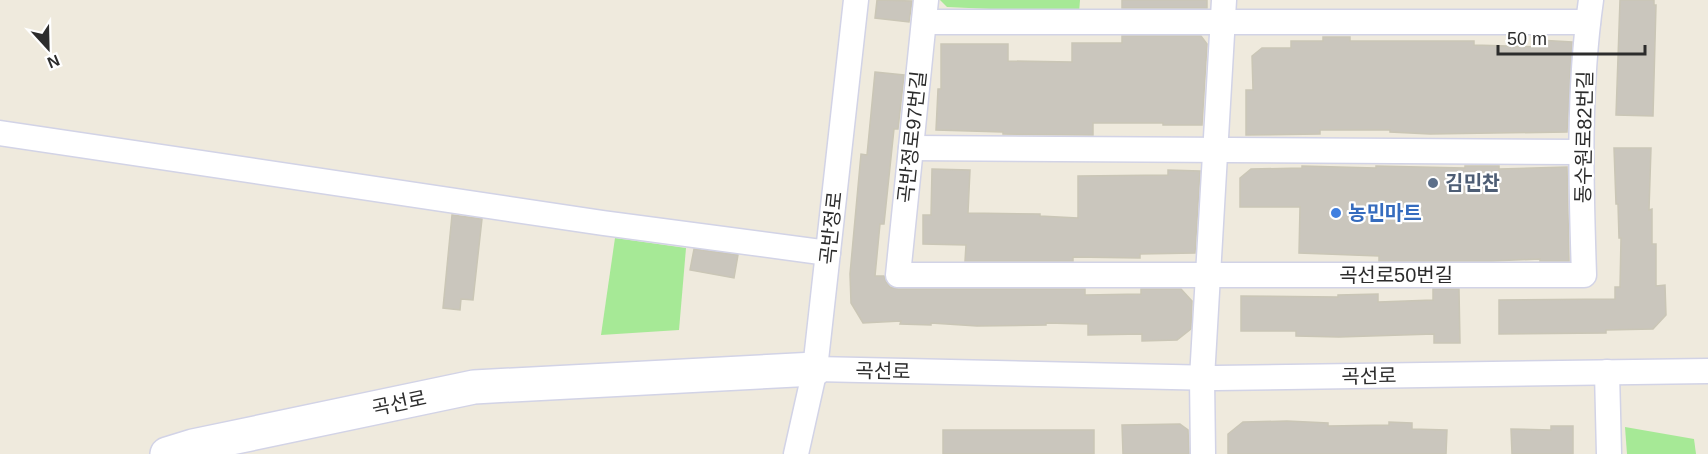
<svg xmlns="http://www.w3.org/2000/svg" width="1708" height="454" font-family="Arial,'Noto Sans KR',sans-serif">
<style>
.green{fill:#a6e996}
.building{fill:#cac6bd;stroke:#cac6b6;stroke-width:1.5}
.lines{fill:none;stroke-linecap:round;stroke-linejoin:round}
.street-casing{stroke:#d2d3e6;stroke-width:27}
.secondary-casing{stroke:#d2d3e6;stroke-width:36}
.street{stroke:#fff;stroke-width:24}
.secondary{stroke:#fff;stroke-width:33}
.service-dot{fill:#5c6f8a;stroke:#fff;stroke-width:2}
.shop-dot{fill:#3f7fe0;stroke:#fff;stroke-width:2}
.labels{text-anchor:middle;stroke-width:4.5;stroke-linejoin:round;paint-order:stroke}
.street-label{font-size:20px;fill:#2c2c2c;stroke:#fff}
.service-label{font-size:20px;font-weight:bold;fill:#4e5e75;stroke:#fff;text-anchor:start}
.shop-label{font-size:20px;font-weight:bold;fill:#366cbe;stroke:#fff;text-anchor:start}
</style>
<rect width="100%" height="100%" fill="#efeadd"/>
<!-- green -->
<g class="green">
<path d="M940,0H1080L1079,13L947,7Z"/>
<path d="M615,238L686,248L679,330L601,335Z"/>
<path d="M1625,427L1694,439L1696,454H1627Z"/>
</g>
<!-- building -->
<g class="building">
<path d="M877,0L912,1L909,22L875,18Z"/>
<rect x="1122" y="0" width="85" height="8"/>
<path d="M1620,0H1654V5H1656L1653,116L1616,115Z"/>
<path d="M1122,36H1201L1207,44L1202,125H1163V123H1093V135L1003,134V132L936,130L938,89H941V44H1008V61L1072,62V43H1122Z"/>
<path d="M1323,37H1350V41H1474V45L1538,47L1539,40L1572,42L1567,132L1430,134L1390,132V130H1320V134L1246,135V90H1253L1252,56L1262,48H1291V41H1323Z"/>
<path d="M875,72L904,75L898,129H894L884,224H880L875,276H884L886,282L890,287L898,289H1085V295L1141,294V289H1181L1192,301L1191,329L1177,340L1142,341V334L1088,335V324L1046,323V325L977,326L931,323V325L900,324L901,321L863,323L851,303L850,274L861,154L867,155Z"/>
<path d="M1614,148H1651L1649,210L1652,209V244H1656V286L1665,285L1666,315L1653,329L1606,330V333L1499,334V300L1615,299V287H1620L1621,238H1619L1618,204H1616Z"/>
<path d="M1302,166L1376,168V166L1465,168V166H1499V169L1567,167L1569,261H1540V259L1492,261H1379V256L1299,253L1300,207H1240V178L1251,169L1302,168Z"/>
<path d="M932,169L970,170L968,213L1040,214V216L1078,218V176L1168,175V170L1200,171L1195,253L1140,254V258L1073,257V261H965L966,245L923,244V215H931Z"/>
<path d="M452,215L482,219L473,300L461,299L460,310L443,308Z"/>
<path d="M694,249L738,255L734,278L690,270Z"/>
<path d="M1433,289H1459L1460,343H1434V334L1339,337L1296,336V331H1241V296L1338,297V295L1378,294V302L1433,300Z"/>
<path d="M1287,421L1328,423V426L1389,425V422L1412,423V429L1447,430L1446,454H1228V434L1243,422Z"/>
<path d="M1180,424L1188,430L1189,454H1123L1122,425Z"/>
<path d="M1551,426H1573V454H1512L1511,429L1551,430Z"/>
<rect x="943" y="430" width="151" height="24"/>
</g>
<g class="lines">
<defs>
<g id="street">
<path d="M926,0L898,275H1584C1581,184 1578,91 1591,0"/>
<path d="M924,22H1588"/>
<path d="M0,133L603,223L828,253"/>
<path d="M911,148L1580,152"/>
<path d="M815,369L1216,378L1708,371"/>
<path d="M1607,372L1609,454"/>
<path d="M796,454L815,369L856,0"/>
<path d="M1203,454L1202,378L1224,0"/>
</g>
<path id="secondary" d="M167,454L193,446L474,387L815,369"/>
</defs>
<!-- street casing -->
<use href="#street" class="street-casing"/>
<!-- secondary casing -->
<use href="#secondary" class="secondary-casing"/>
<!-- street -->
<use href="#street" class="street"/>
<!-- secondary -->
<use href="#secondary" class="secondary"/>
</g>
<!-- markers -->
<circle class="service-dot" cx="1433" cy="183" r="6"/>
<circle class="shop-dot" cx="1336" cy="213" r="6"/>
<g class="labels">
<!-- street labels -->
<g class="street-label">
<text transform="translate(912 137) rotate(-84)" y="7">곡반정로97번길</text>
<text transform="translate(1584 137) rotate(-89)" y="7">동수원로82번길</text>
<text transform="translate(831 228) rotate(-84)" y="7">곡반정로</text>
<text x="1396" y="282">곡선로50번길</text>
<text transform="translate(883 371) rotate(1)" y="7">곡선로</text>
<text transform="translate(1369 376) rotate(-1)" y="7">곡선로</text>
<text transform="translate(399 403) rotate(-12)" y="7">곡선로</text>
</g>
<!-- service labels -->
<g class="service-label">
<text x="1445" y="190">김민찬</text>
</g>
<!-- shop labels -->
<g class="shop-label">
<text x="1348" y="220">농민마트</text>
</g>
</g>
<!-- north arrow -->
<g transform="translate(48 48) rotate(158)" stroke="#ffffff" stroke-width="4.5" paint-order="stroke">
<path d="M0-4.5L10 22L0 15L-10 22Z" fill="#2c2c2c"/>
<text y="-9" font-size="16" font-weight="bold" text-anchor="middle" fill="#2c2c2c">N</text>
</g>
<!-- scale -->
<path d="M1498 45v9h147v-9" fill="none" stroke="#2c2c2c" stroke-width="3"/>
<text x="1507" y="45" font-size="18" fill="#2c2c2c" stroke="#ffffff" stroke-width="4.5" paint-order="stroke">50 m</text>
</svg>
